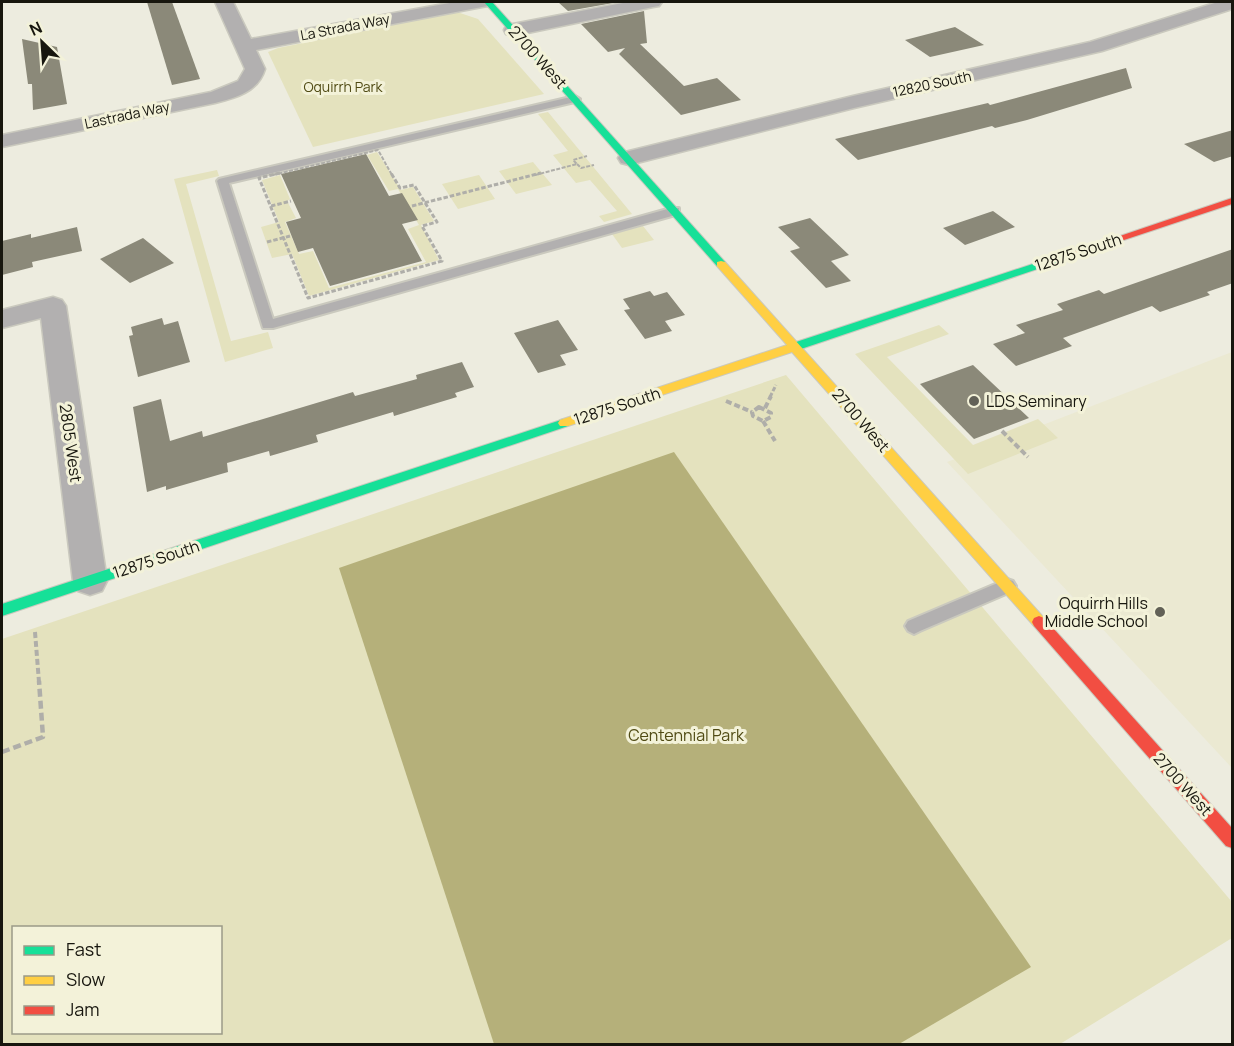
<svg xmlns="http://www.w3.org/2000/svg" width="1234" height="1046" font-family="Manrope,sans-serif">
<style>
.built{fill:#ebe9d2}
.green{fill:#e4e2be;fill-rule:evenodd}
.water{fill:#b5b07a}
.building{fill:#8b8979}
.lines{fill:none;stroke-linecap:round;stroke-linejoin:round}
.lane-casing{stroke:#cac9be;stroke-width:4}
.street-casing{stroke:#cac9be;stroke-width:3}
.fast-casing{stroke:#cac9be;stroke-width:2}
.slow-casing{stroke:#cac9be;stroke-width:2}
.jam-casing{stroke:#cac9be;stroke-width:2}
.path-far3{stroke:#afaea9;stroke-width:2;stroke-dasharray:4 1.5;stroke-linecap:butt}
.path-far2{stroke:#afaea9;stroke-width:3;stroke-dasharray:4.5 2;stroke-linecap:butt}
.path-far1{stroke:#afaea9;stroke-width:4;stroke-dasharray:6 3;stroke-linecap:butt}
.path{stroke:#afaea9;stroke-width:4.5;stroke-dasharray:8 4;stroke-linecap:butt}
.lane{fill:#b2b0b0;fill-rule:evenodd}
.street{fill:#b2b0b0;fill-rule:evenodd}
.fast{fill:#16e098;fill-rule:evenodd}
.slow{fill:#ffcf43;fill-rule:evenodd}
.jam{fill:#f24e42;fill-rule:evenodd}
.poi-dot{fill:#626157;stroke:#f3f2d9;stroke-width:2}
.labels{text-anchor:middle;stroke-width:6;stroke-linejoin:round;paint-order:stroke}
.far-street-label{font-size:14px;fill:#17160e;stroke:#f3f2d9}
.far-park-label{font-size:14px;fill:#504b14;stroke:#f3f2d9}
.street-label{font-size:16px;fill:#17160e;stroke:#f3f2d9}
.poi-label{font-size:16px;fill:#17160e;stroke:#f3f2d9;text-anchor:start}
.park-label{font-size:16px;fill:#504b14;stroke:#f3f2d9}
</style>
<rect width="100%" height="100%" fill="#edecdf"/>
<!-- built -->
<path class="built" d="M1232,352V768L947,462Z"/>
<!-- green -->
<g class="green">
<path d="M457,12L478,19L544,94L313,147L268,52L278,48Z"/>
<path d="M548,112L632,214L604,222L599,216L617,211L590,180L576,183L553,155L568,151L538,114Z"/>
<path d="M377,152L401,190L413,187L434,221L421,225L439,260L309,296L292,254L272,258L261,227L279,222L262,180L280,175L290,199L287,201L296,218L285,222L299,254L313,251L329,288L426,262L408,229L419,225L398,189L389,191L367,155Z"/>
<path d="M533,162L552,185L516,194L499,171Z"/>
<path d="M217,170L219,176L186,184L231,341L268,332L273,348L225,362L174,179Z"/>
<path d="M479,175L495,199L458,209L442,184Z"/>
<path d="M643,226L654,240L622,248L612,234Z"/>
<path d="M939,325L949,334L887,357L973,445L1038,419L1058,438L968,474L855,354Z"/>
<path d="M786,375L1232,902V938L1060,1044H2V639ZM14,928H220V1032H14Z"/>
</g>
<!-- water -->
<path class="water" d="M674,452L1031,967L899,1044H494L339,568Z"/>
<!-- building -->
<g class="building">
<path d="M147,2H172L200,79L172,85Z"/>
<path d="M558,2H619L568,11Z"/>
<path d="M644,11L647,43L640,44L684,86L717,78L741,100L681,115L619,54L625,48L608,52L581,24Z"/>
<path d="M955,27L984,45L930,57L905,40Z"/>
<path d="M22,39L57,47L67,104L33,110L32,84H28Z"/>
<path d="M1126,68L1132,88L1027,120L995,128L992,126L858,160L835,139L988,103L990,105Z"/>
<path d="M1233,130V156L1214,162L1184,144Z"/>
<path d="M366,154L389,196L402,193L418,220L402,224L422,261L330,286L313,248L298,252L286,222L301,218L281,174Z"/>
<path d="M993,211L1015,227L965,245L943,228Z"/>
<path d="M810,218L849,255L831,261L851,281L826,288L790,251L800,248L778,227Z"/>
<path d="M77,227L82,251L32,262L33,267L2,275V241L31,234V238Z"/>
<path d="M143,238L174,263L130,283L100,259Z"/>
<path d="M1233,249V283L1207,292L1210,295L1160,312L1152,306L1063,338L1072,346L1016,366L993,344L1025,333L1016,325L1063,310L1057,304L1099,290L1104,294Z"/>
<path d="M650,291L654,296L667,292L685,315L665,321L672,331L645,339L624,310L630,309L623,299Z"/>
<path d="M162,318L164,325L178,321L190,362L138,377L129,336L133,335L131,327Z"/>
<path d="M558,320L578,350L560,355L566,365L538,373L514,333Z"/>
<path d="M462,362L474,387L455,393L457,397L394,416L393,412L316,435L318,442L270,456L269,451L227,463L228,472L166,490V486L147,492L133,407L161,399L170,441L202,431L203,437L353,392L355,396L417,379L416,375Z"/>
<path d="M973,365L1029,418L974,439L920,384Z"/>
</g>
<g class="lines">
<defs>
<g id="lane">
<path d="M575,96L580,99L579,101L229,183L273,319L671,208H679V214L273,328H263L217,181L219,179Z"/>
<path d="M1007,579L1013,581L1016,586L1013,591L920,631L914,634L908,631L905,626L908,621Z"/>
</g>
<g id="street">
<path d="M215,2H233L251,39L455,2H491L488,6L482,7L256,50L265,69C258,92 236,98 215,103L2,147V135L211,92L238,81L245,69Z"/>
<path d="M628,2H662L659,6L653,7L513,36L506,34L504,30L506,26L513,24Z"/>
<path d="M1218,2H1232V9L1102,51L854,108L629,165L621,163L618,158L621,153L853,96L1090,42Z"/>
<path d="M53,297L62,300L66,306L107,581L102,591L90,595L78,591L73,581L41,318L2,328V310Z"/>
</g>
<g id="fast">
<path d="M484,2H492L725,262V266H717Z"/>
<path d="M1069,252L1074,255L1073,257L795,351H787L785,348L787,345Z"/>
<path d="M564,419L568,420L570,423L568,426L2,616V604Z"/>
</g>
<path id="slow" d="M721,261L725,262L1044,618L1046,622L1044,626L1039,628L1034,626L792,352L568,426H560L558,423L560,420L787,345L717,266V262Z"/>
<g id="jam">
<path d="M1232,198V204L1073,257H1065L1064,255Z"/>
<path d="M1039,616L1044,618L1232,828V848L1226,846L1034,626L1032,622L1034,618Z"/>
</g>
</defs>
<!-- lane casing -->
<use href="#lane" class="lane-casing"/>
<!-- street casing -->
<use href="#street" class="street-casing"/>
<!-- fast casing -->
<use href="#fast" class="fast-casing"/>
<!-- slow casing -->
<use href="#slow" class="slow-casing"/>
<!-- jam casing -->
<use href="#jam" class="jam-casing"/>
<!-- path-far3 -->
<g class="path-far3">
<path d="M577,164L581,168L594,165"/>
<path d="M273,175L378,150L392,175"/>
<path d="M535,175L577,164L573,160L587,156"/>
</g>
<!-- path-far2 -->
<g class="path-far2">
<path d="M280,173L259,178L308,298L442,261L422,226L437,222L414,185L400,188L391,173"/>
<path d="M271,206L291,201"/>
<path d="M412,206L541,173"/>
<path d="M267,242L290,236"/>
<path d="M770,397L776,385"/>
</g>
<!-- path-far1 -->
<g class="path-far1">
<path d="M726,401L752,412"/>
<path d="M759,407L771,413V417L763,421L753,416L752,412Z"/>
<path d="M765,408L771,396"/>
<path d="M763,421L775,441"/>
<path d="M1002,431L1028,457"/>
<path d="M35,632L39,682"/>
</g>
<!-- path -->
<path class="path" d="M2,752L43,737L39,681"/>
<!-- lane -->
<use href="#lane" class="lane"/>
<!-- street -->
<use href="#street" class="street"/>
<!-- fast -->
<use href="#fast" class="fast"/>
<!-- slow -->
<use href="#slow" class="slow"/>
<!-- jam -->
<use href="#jam" class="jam"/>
</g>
<!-- markers -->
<g class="poi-dot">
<circle cx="974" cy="401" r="6"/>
<circle cx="1160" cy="612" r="6"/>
</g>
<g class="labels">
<!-- far-street labels -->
<g class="far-street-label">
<text transform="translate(345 27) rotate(-11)" y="5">La Strada Way</text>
<text transform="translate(932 84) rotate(-12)" y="5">12820 South</text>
<text transform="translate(127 115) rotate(-12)" y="5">Lastrada Way</text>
</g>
<!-- far-park labels -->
<g class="far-park-label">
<text x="343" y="92">Oquirrh Park</text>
</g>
<!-- street labels -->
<g class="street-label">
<text transform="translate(538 57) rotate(48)" y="6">2700 West</text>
<text transform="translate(1078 252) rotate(-18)" y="6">12875 South</text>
<text transform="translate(617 406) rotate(-18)" y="6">12875 South</text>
<text transform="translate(861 420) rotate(49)" y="6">2700 West</text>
<text transform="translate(71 443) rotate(82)" y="6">2805 West</text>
<text transform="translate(156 559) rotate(-18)" y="6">12875 South</text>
<text transform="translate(1183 784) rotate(48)" y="6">2700 West</text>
</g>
<!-- poi labels -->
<g class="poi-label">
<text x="986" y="407">LDS Seminary</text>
<text x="1148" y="609" text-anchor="end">Oquirrh Hills<tspan x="1148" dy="18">Middle School</tspan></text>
</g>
<!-- park labels -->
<g class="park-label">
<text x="686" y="741">Centennial Park</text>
</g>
</g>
<!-- border -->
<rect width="1234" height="1046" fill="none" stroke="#17160e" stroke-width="6"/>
<!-- legend -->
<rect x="12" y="926" width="210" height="108" fill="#f3f2d9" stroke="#9b9a88" stroke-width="1.5"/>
<rect x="24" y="946" width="30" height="9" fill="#16e098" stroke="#9b9a88" stroke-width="1.5"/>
<text x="66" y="956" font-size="18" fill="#17160e">Fast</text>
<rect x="24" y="976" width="30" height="9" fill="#ffcf43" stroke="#9b9a88" stroke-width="1.5"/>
<text x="66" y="986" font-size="18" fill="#17160e">Slow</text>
<rect x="24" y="1006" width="30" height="9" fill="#f24e42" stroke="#9b9a88" stroke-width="1.5"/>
<text x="66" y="1016" font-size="18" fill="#17160e">Jam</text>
<!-- north arrow -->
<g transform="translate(42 42) rotate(335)" stroke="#f3f2d9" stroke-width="4.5" paint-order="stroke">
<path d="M0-4.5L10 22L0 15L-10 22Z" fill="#17160e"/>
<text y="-9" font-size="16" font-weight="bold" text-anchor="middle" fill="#17160e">N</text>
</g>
</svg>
